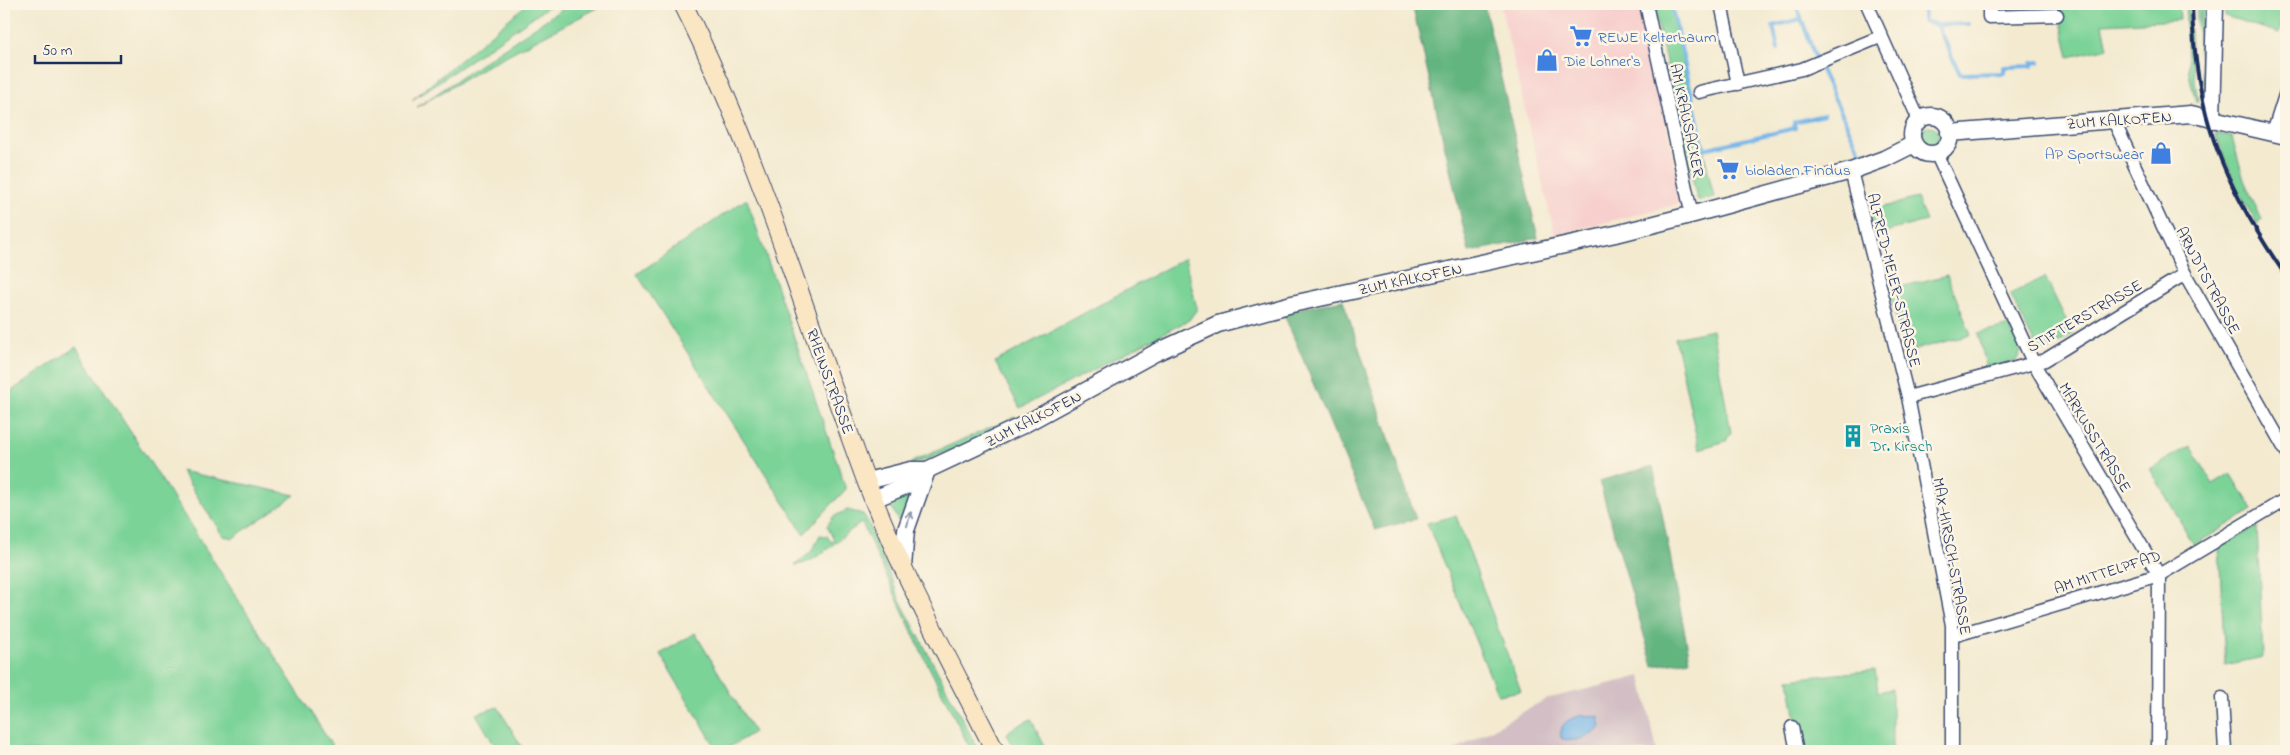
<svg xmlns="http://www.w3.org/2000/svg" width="2290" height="755" font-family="'Indie Flower',sans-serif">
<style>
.built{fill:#f7d0ce}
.industrial{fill:#d2bec4}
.green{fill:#7bd398;stroke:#4b817b}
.forest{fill:#64b580;stroke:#40726f}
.water{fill:#75b5e9;stroke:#4872a4}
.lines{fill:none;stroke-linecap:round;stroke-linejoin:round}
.stream{stroke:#75b5e9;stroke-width:4}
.minor-casing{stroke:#3b4b6f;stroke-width:15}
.tertiary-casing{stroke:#3b4b6f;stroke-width:19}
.secondary-casing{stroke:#3b4b6f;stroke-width:20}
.minor{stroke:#fff;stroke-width:12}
.tertiary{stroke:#fff;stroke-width:16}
.secondary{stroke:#fbe6c4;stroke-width:18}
.rail{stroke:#1b2f5e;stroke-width:4}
.oneway{stroke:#8d97ae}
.labels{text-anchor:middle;stroke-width:5;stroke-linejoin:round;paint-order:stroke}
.shop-label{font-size:16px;fill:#366cbe;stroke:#fcf5e5;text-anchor:start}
.street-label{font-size:16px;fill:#1b2f5e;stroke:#fcf5e5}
.culture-label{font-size:16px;fill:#0d838f;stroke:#fcf5e5;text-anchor:start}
</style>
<rect width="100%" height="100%" fill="#fcf5e5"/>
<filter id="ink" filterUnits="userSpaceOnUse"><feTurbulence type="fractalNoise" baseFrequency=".02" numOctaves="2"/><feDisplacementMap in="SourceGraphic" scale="10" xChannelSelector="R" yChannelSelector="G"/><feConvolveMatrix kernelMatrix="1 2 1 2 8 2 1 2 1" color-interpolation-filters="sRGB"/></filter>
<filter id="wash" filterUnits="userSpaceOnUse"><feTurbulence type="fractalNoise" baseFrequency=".0096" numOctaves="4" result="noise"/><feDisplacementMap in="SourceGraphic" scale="20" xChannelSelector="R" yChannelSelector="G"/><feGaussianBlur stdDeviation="1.12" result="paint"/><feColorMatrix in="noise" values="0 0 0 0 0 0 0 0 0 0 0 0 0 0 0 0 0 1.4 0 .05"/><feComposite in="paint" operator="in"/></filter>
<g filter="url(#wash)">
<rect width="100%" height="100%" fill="#f3ead0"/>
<!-- built -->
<path class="built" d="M1500,4H1641L1683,203L1555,235Z"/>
<!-- industrial -->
<path class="industrial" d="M1641,676L1657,751H1453L1546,699Z"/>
<!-- green -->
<g class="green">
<path d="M527,4H552L412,100Z"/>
<path d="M569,4H605L490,64L417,107Z"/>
<path d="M1653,4H1670L1714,197L1701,201L1697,199Z"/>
<path d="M2057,4H2179L2180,20L2103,24L2108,48L2069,57Z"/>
<path d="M2185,4H2188L2191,53L2198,101L2196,102L2189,74Z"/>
<path d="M2196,4H2199L2202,52L2208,53L2205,90L2199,52Z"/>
<path d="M2225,4H2270L2286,8V11L2279,33L2225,16Z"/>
<circle cx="1930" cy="135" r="9"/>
<path d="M2215,133L2232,137L2244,180L2262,220L2257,224L2237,189Z"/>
<path d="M1917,198L1926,221L1874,235L1869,211Z"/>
<path d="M745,200H747L846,489L804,534L637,274Z"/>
<path d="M1185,258L1197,309L1189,320L1020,408L995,362Z"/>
<path d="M1947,275L1971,335L1905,352L1889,290Z"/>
<path d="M2045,277L2073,334L2047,351L2036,347L2010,294Z"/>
<path d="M2010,325L2022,350L2016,361L1987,370L1978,333Z"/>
<path d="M1712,330L1731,432L1726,441L1699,449L1675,338Z"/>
<path d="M76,347L333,747L326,751H4V396Z"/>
<path d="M1015,417L1017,420L958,448L911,465V463L916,460Z"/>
<path d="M2190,446L2213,484L2231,473L2253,510L2194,545L2150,469Z"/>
<path d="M181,471L295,495L233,538L223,536Z"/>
<path d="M911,489H913L900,524L889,502Z"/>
<path d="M847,510L863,514L868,522L900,600L979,751H972L970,748L923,655L862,523C841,534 818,564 795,565L811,552L820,535L827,536L831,542L834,540L827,526L833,517Z"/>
<path d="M1456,516L1521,691L1498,695L1427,523Z"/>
<path d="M2257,526L2263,657L2225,665L2219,548Z"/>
<path d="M695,633L754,732L723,751H718L660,654Z"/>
<path d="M1875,670L1878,692L1892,689V751H1801L1789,679Z"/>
<path d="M498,707L524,751H498L476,714Z"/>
<path d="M1031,719L1047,751H1016L1007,734L1010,730Z"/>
</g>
<!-- forest -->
<g class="forest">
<path d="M1412,4H1484L1538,238L1469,252Z"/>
<path d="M2199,4H2209L2208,53L2202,52Z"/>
<path d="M1343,300L1416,519L1375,530L1283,312Z"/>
<path d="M1653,466L1690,660L1653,666L1599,481Z"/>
</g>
<!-- water -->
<path class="water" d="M1584,715L1599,717L1601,727C1592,737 1574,744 1561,738C1559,722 1570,718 1584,715Z"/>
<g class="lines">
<!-- stream -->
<g class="stream">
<path d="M1671,4L1704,149L1795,128L1794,122L1824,115"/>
<path d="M1796,4L1816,59"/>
<path d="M1924,4V21L1937,25L1969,24"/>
<path d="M1937,25L1960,74L2004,73V67L2032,66V63L2039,62"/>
<path d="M1778,49L1773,26L1801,19"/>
<path d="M1820,68L1861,154"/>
</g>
</g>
</g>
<g filter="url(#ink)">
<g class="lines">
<defs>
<g id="minor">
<path d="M1646,4L1690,207L1694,214"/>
<path d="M1721,4L1738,84"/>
<path d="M1867,4L1919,120"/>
<path d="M1989,4V17L2057,15"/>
<path d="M1699,92L1802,69L1880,37"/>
<path d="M2113,119L2185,274L2286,451"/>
<path d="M2273,133L2286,92"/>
<path d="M1936,153L2034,364L2159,575L2158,751"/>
<path d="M1851,171L1908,397L1952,625V751"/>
<path d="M1908,397L2045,360L2185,274"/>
<path d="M1953,636L2159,575L2286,499"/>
<path d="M2222,698L2225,751"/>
<path d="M1792,727L1797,751"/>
</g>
<g id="tertiary">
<circle cx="1931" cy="135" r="19"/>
<path d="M2212,120L2215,4"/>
<path d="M1949,133L2191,114L2286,136"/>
<path d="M867,481L911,470H927"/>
<path d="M874,499L910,484L927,470L1025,424L1155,353L1218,324L1292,304L1620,233L1694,214L1851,171L1884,159L1914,144"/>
<path d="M903,567L906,530L926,473"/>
</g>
<path id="secondary" d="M683,4C760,157 807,322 867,483C902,575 951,663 995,751"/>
</defs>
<!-- minor casing -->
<use href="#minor" class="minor-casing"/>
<!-- tertiary casing -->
<use href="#tertiary" class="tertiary-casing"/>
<!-- secondary casing -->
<use href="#secondary" class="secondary-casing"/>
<!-- minor -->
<use href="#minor" class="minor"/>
<!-- tertiary -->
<use href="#tertiary" class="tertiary"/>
<!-- secondary -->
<use href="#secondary" class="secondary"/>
<!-- rail -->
<path class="rail" d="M2192,4C2194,115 2224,186 2286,276"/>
</g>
<!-- one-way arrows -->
<defs><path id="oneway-shaft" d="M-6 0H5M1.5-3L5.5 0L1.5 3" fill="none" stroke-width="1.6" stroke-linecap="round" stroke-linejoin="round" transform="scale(1.25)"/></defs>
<use class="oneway" href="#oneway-shaft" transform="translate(909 519) rotate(-74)"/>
</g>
<!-- icons -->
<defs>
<symbol id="supermarket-bare" viewBox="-9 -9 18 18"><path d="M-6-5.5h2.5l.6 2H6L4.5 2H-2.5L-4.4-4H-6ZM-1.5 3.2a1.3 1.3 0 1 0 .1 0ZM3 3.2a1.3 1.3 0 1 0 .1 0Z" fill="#3f7fe0" stroke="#fcf5e5" stroke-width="2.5" paint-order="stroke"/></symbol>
<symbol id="shop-bare" viewBox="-9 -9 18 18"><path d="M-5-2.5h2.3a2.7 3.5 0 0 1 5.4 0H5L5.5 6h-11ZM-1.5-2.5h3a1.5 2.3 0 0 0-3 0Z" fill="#3f7fe0" stroke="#fcf5e5" stroke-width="2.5" paint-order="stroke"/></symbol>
<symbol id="building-bare" viewBox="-9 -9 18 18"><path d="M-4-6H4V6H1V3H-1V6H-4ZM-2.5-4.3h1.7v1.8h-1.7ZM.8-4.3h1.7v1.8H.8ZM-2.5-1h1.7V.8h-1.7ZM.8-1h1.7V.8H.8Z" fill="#0f9aa8" stroke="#fcf5e5" stroke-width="2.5" paint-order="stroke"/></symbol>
</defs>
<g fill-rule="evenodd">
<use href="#supermarket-bare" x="1565" y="20" width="32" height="32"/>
<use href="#shop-bare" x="1531" y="44" width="32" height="32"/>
<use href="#shop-bare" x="2145" y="137" width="32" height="32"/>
<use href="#supermarket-bare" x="1712" y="153" width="32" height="32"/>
<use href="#building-bare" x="1837" y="420" width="32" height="32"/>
</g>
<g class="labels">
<!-- shop labels -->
<g class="shop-label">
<text x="1598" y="42">REWE Kelterbaum</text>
<text x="1564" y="66">Die Lohner's</text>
<text x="2144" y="159" text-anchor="end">AP Sportswear</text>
<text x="1745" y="175">bioladen Findus</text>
</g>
<!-- street labels -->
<g class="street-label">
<text transform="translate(2119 119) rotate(-4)" y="6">ZUM KALKOFEN</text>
<text transform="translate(1688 120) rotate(78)" y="6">AM KRAUSACKER</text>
<text transform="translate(1410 278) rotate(-12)" y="6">ZUM KALKOFEN</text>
<text transform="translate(1895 280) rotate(76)" y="6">ALFRED-MEIER-STRASSE</text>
<text transform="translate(2209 280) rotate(62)" y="6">ARNDTSTRASSE</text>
<text transform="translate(2084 315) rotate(-30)" y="6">STIFTERSTRASSE</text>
<text transform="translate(831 381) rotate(70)" y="6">RHEINSTRASSE</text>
<text transform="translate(1033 418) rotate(-27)" y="6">ZUM KALKOFEN</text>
<text transform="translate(2096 437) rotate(59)" y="6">MARKUSSTRASSE</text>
<text transform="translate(1953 556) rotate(80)" y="6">MAX-HIRSCH-STRASSE</text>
<text transform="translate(2107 571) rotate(-18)" y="6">AM MITTELPFAD</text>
</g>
<!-- culture labels -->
<g class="culture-label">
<text x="1870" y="433">Praxis<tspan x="1870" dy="18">Dr. Kirsch</tspan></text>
</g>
</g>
<!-- margin -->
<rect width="2290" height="755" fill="none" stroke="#fcf5e5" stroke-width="20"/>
<!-- scale -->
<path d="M35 55v8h86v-8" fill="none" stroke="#1b2f5e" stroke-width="2.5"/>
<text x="42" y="55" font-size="15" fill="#1b2f5e" stroke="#fcf5e5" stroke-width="4" paint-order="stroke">50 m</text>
</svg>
